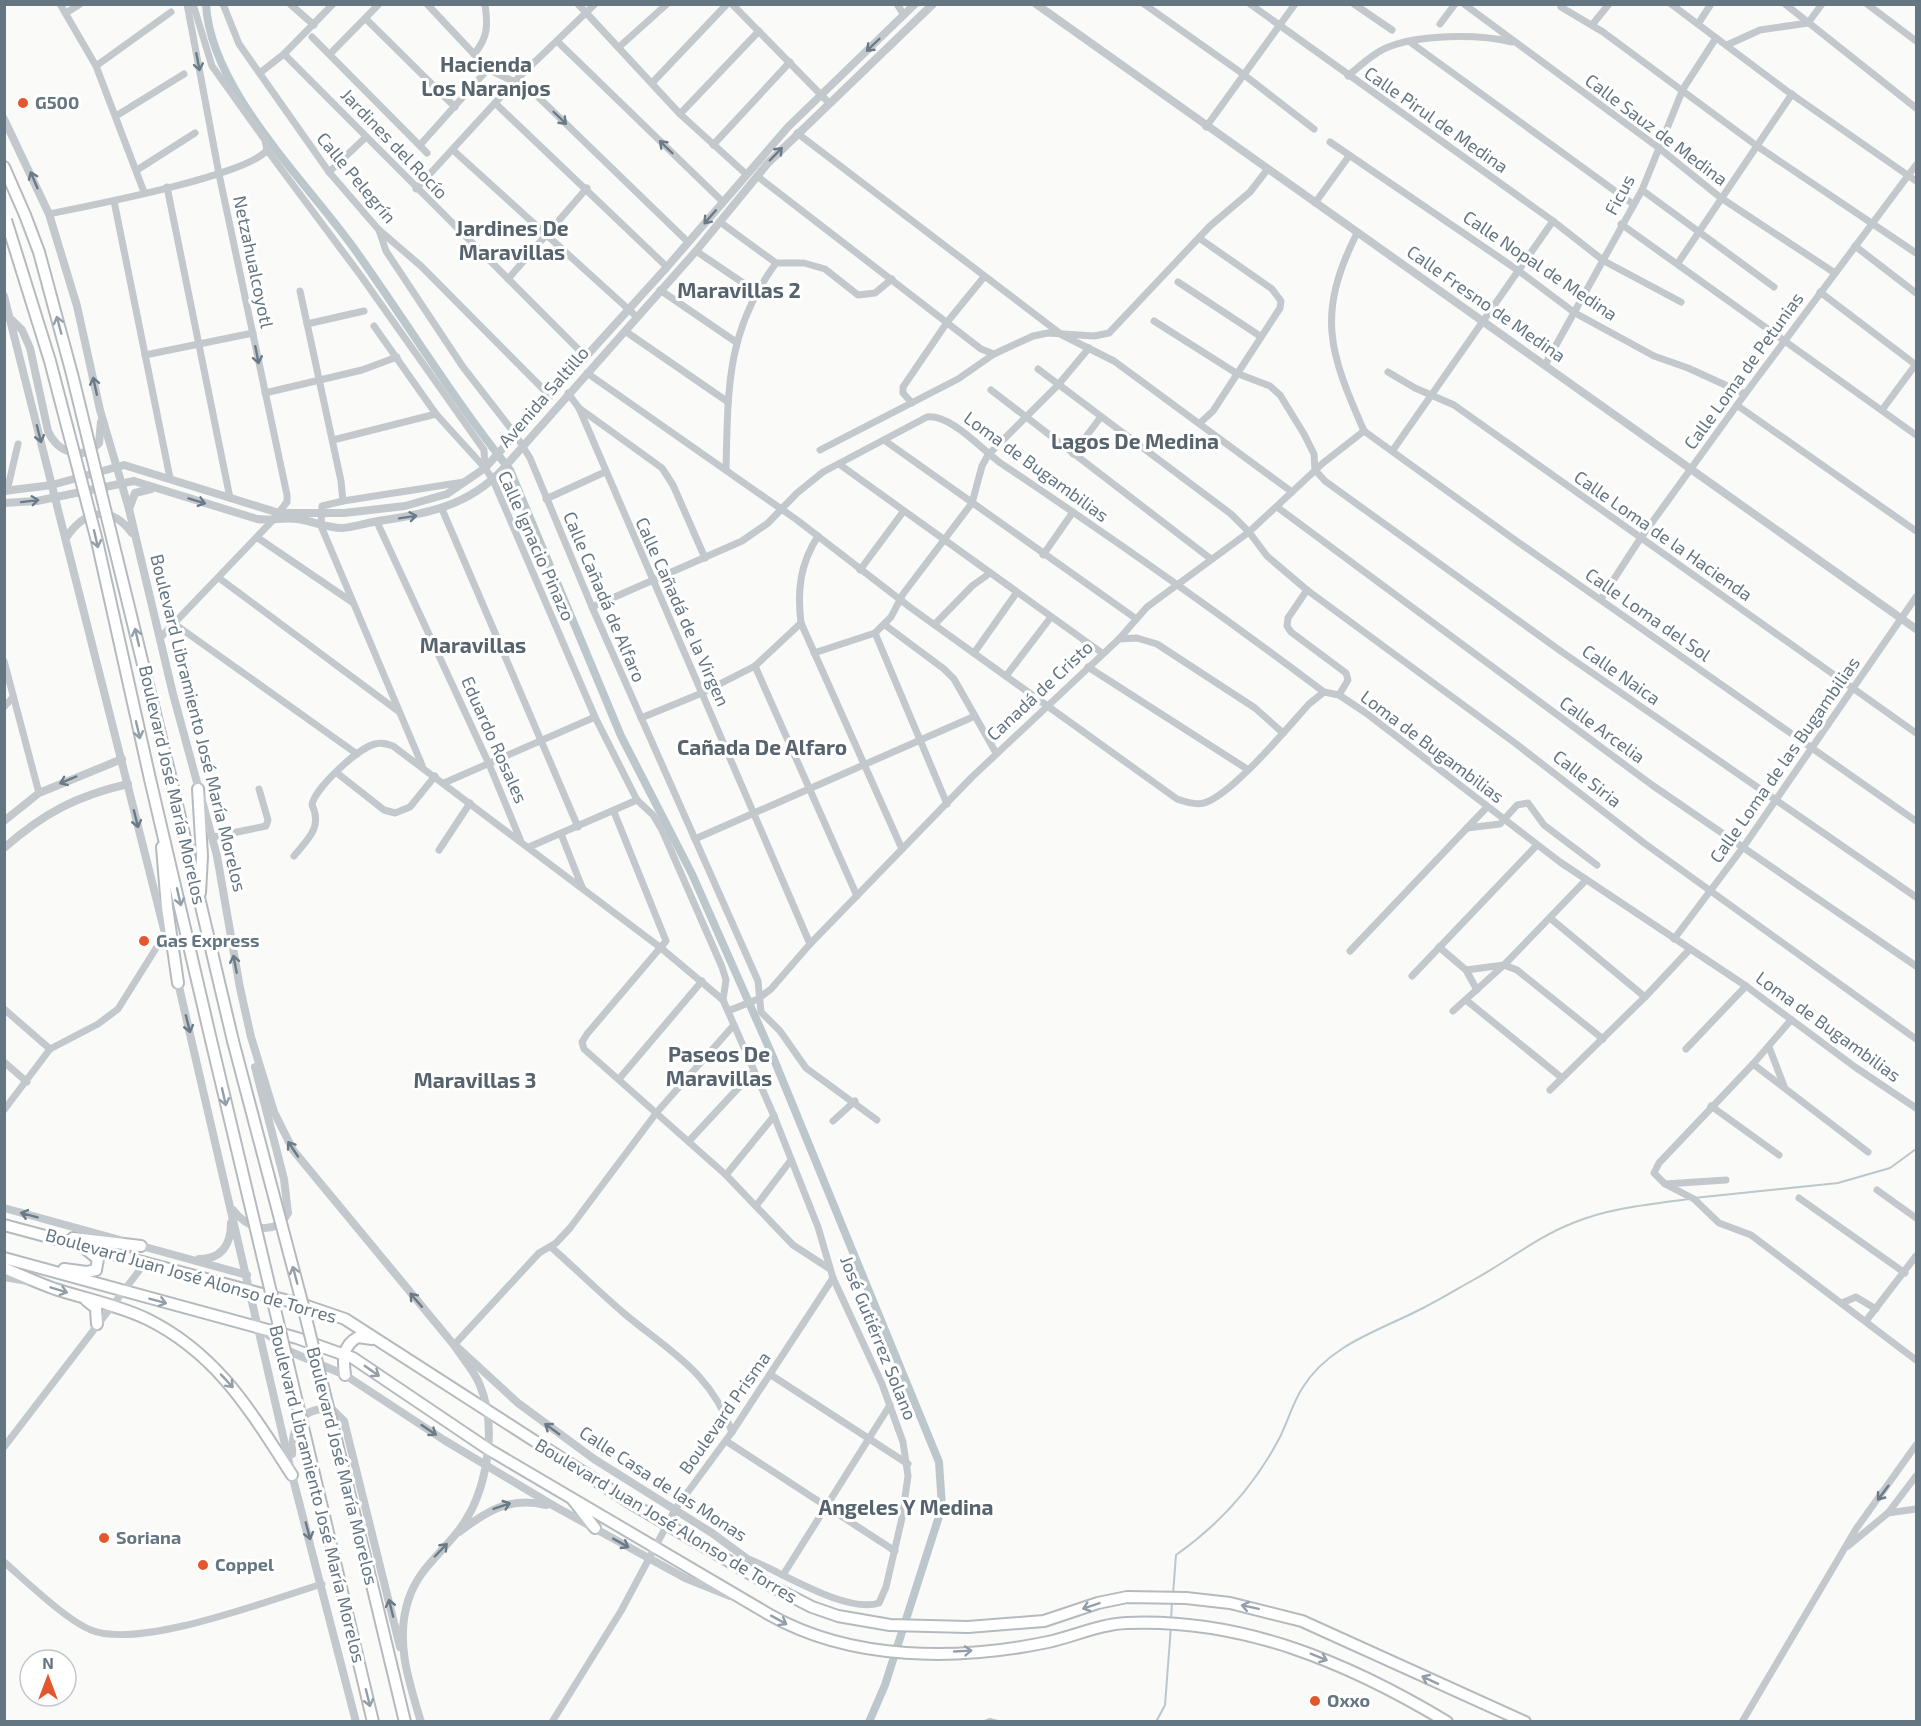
<svg xmlns="http://www.w3.org/2000/svg" width="1921" height="1726" font-family="'Exo 2',sans-serif">
<style>
.lines{fill:none;stroke-linecap:round;stroke-linejoin:round}
.stream{stroke:#bbc7cb;stroke-width:2}
.canal{stroke:#bbc7cb;stroke-width:8}
.primary-casing{stroke:#b5babe;stroke-width:14}
.minor{stroke:#c3c8cc;stroke-width:7}
.tertiary{stroke:#c3c8cc;stroke-width:8}
.primary{stroke:#fff;stroke-width:10}
.primary-bridge-casing{stroke:#b5babe;stroke-width:14;stroke-linecap:butt}
.primary-bridge{stroke:#fff;stroke-width:10}
.oneway{stroke:#6a7a87}
.oneway2{stroke:#939fa8}
.poi-dot{fill:#e4572e;stroke:#fff;stroke-width:2}
.labels{text-anchor:middle;stroke-width:6;stroke-linejoin:round;paint-order:stroke}
.poi-label{font-size:18px;font-weight:bold;fill:#657683;stroke:#fff;text-anchor:start}
.street-label{font-size:18px;fill:#657683;stroke:#fff}
.quarter-label{font-size:21px;font-weight:bold;fill:#57646e;stroke:#fff}
</style>
<rect width="100%" height="100%" fill="#fafaf8"/>
<g class="lines">
<!-- stream -->
<g class="stream">
<path d="M1694,1198L1838,1183L1890,1168L1916,1149"/>
<path d="M1173,1594L1176,1555C1220,1524 1255,1485 1280,1437C1288,1421 1293,1402 1303,1387C1330,1344 1381,1330 1423,1308C1441,1299 1457,1289 1475,1279C1508,1261 1537,1237 1573,1223C1609,1208 1651,1204 1689,1199"/>
<path d="M1171,1620L1172,1602"/>
<path d="M982,1722L990,1719L1002,1722"/>
<path d="M1156,1722L1165,1705L1171,1626"/>
</g>
<!-- canal -->
<path class="canal" d="M206,4C210,89 305,180 353,247C406,321 453,399 510,470L621,736L692,874L773,1057L939,1462L942,1507L885,1685L869,1722"/>
<defs>
<g id="primary">
<path d="M4,167L25,215"/>
<path d="M170,775L233,1041"/>
<path d="M150,779L211,1040"/>
<path d="M198,789L202,856L200,893"/>
<path d="M162,847L167,907L178,983"/>
<path d="M4,1225L307,1306L345,1319L634,1505L771,1586L812,1607L838,1616L890,1625L968,1627L1044,1621L1098,1603L1127,1597L1186,1598L1230,1603L1302,1621L1525,1722"/>
<path d="M73,1238L141,1246"/>
<path d="M4,1258L297,1338L353,1358L488,1449L770,1615C852,1661 957,1661 1048,1642C1075,1636 1100,1624 1127,1623C1243,1618 1349,1663 1447,1722"/>
<path d="M4,1268C21,1275 38,1283 55,1289C86,1299 118,1305 147,1319C218,1354 251,1412 292,1475"/>
<path d="M64,1269L87,1272L96,1270L98,1259L87,1250"/>
<path d="M86,1300L96,1308L97,1324"/>
<path d="M345,1375C343,1359 342,1346 358,1337L372,1339"/>
<path d="M573,1500L595,1528"/>
<path d="M375,1597L405,1722"/>
<path d="M344,1600L373,1722"/>
</g>
</defs>
<!-- primary casing -->
<use href="#primary" class="primary-casing"/>
<!-- minor -->
<g class="minor">
<path d="M60,4L96,66L144,192"/>
<path d="M223,4L239,44L329,172L379,230L421,266L550,396"/>
<path d="M290,4L314,25"/>
<path d="M427,4L488,69L531,90L688,242"/>
<path d="M578,4L680,114L746,174"/>
<path d="M732,4L828,102"/>
<path d="M897,4L904,15"/>
<path d="M1144,4L1243,74L1314,129"/>
<path d="M1250,4L1553,221L1604,261L1681,302"/>
<path d="M1354,4L1392,30"/>
<path d="M1464,4L1659,148L1721,198L1835,273"/>
<path d="M1671,4L1787,91L1916,181"/>
<path d="M1785,4L1916,108"/>
<path d="M1867,4L1916,41"/>
<path d="M1561,7L1603,32L1757,146L1916,253"/>
<path d="M66,13L80,4"/>
<path d="M366,19L455,107"/>
<path d="M1440,24L1455,4"/>
<path d="M1698,24L1711,4"/>
<path d="M1592,25L1609,4"/>
<path d="M312,37L427,153"/>
<path d="M558,42L723,202"/>
<path d="M1410,42L1633,204"/>
<path d="M1727,45L1760,30L1808,23L1822,4"/>
<path d="M619,47L667,4"/>
<path d="M475,53C488,37 488,25 485,4"/>
<path d="M284,54L585,356"/>
<path d="M330,54L379,4"/>
<path d="M96,66L171,12"/>
<path d="M261,72L284,54L333,4"/>
<path d="M1348,76C1360,66 1372,54 1386,48C1418,34 1479,34 1512,42"/>
<path d="M652,83L727,4"/>
<path d="M496,104L667,267"/>
<path d="M680,114L759,31"/>
<path d="M116,116L184,74"/>
<path d="M1206,127L1295,4"/>
<path d="M797,133L1062,335L1114,361L1292,492"/>
<path d="M1330,142L1519,271L1575,313L1654,356L1688,368L1745,394"/>
<path d="M420,145L488,69"/>
<path d="M713,145L790,62"/>
<path d="M267,150L361,276L484,450L485,468"/>
<path d="M454,151L637,317"/>
<path d="M137,170L195,133"/>
<path d="M329,172L366,137"/>
<path d="M757,176L981,349L994,354"/>
<path d="M167,187L230,498"/>
<path d="M416,189L515,81L595,4"/>
<path d="M1642,190L1774,287"/>
<path d="M114,201L170,478"/>
<path d="M1315,203L1349,156"/>
<path d="M49,214C87,206 247,176 267,150L265,140L212,66L193,4"/>
<path d="M720,222L776,263H804L825,269L858,295L875,293L892,279"/>
<path d="M1621,224L1916,435"/>
<path d="M379,230L386,251L463,367L515,434L530,458L592,607L758,981L761,1012L780,1031L806,1068L877,1120"/>
<path d="M1357,233C1316,315 1329,351 1364,431"/>
<path d="M1199,238L1272,289L1281,301L1280,308L1213,411L1200,423"/>
<path d="M1855,246L1916,293"/>
<path d="M696,251L755,291"/>
<path d="M1678,263L1792,94"/>
<path d="M508,279L587,188"/>
<path d="M1178,282L1260,336"/>
<path d="M660,290L736,342"/>
<path d="M300,291L341,481L343,501L322,506L321,526L422,765"/>
<path d="M1820,292L1916,365"/>
<path d="M1154,321L1236,373L1270,386L1280,395L1304,434L1314,454L1315,470L1325,481L1562,652L1916,897"/>
<path d="M307,324L364,311"/>
<path d="M374,326L436,414L485,468L493,480L595,717L637,800L653,815L662,830L722,967L726,980L723,1000"/>
<path d="M625,331L728,402"/>
<path d="M145,355L253,333"/>
<path d="M1545,365L1642,190L1683,89L1716,38"/>
<path d="M1038,369L1231,514L1249,532L1267,556L1307,590L1515,743L1644,843L1916,1039"/>
<path d="M1388,372L1415,388L1454,405L1916,733"/>
<path d="M587,373L797,520L911,608L1177,799C1186,802 1195,805 1204,803C1231,796 1289,726 1309,704L1324,692"/>
<path d="M991,390L1211,559"/>
<path d="M265,393L362,370L397,357"/>
<path d="M568,393L579,408L810,944"/>
<path d="M912,403L903,393V387L948,321L984,277"/>
<path d="M1738,406L1916,531"/>
<path d="M579,408L662,468L673,485L705,558"/>
<path d="M1882,410L1916,364"/>
<path d="M1364,431L1515,540L1916,821"/>
<path d="M333,440L436,414"/>
<path d="M884,440L1135,618"/>
<path d="M820,450L958,379L994,354L1033,336L1048,333L1094,336L1109,333L1210,226L1250,192L1267,170"/>
<path d="M1393,450L1553,221"/>
<path d="M1073,454L1100,418"/>
<path d="M839,464L1102,653"/>
<path d="M726,470C728,389 726,331 776,263"/>
<path d="M7,491L18,444"/>
<path d="M546,499L605,472"/>
<path d="M343,501L464,482"/>
<path d="M1277,507L1652,785L1916,966"/>
<path d="M442,509L578,827"/>
<path d="M377,522L489,764L520,839"/>
<path d="M818,536C800,564 797,590 801,623L902,849"/>
<path d="M258,538L352,602"/>
<path d="M1043,555L1073,512"/>
<path d="M860,570L903,512"/>
<path d="M219,578L398,711"/>
<path d="M1307,590L1288,618L1287,626L1291,632L1346,673L1348,680L1339,695"/>
<path d="M1601,599L1640,539L1745,394L1916,165"/>
<path d="M592,607L742,541L768,523L797,493L823,472L927,417C951,414 982,450 1002,464C1111,537 1219,613 1324,692L1339,695L1366,713L1560,862L1746,986L1855,1067L1916,1108"/>
<path d="M935,624L972,586L990,573"/>
<path d="M176,625L357,754"/>
<path d="M885,625L944,669L954,679L996,753"/>
<path d="M875,633L947,804"/>
<path d="M160,638L272,521L287,502V495L219,174L187,4"/>
<path d="M1119,639L1137,638L1157,644L1255,708L1283,733"/>
<path d="M814,653L875,633L891,617L903,594L972,503L982,466L988,455L1058,385L1089,348"/>
<path d="M974,653L1017,592"/>
<path d="M4,661L39,793"/>
<path d="M755,666L857,896"/>
<path d="M1088,667L1247,769"/>
<path d="M1006,676L1051,617"/>
<path d="M4,707L13,697"/>
<path d="M641,718L702,693L755,666L801,623"/>
<path d="M337,773L384,810L395,813L410,807L435,776"/>
<path d="M444,783L595,717"/>
<path d="M614,812L666,941L587,1034L582,1042L584,1049L726,1175L793,1245L830,1269"/>
<path d="M1467,828L1500,824L1517,805L1528,803L1544,825L1597,865"/>
<path d="M561,834L582,887"/>
<path d="M213,837L266,826L268,820L259,789"/>
<path d="M695,839L975,716"/>
<path d="M529,847L637,800"/>
<path d="M439,850L470,803"/>
<path d="M294,856C307,840 323,827 312,805C314,789 358,748 375,744C381,742 387,744 393,746L661,948L723,1000L774,1116L818,1227L833,1278L882,1384L903,1442L908,1476L902,1518L886,1587L879,1603C845,1614 779,1570 746,1558"/>
<path d="M1550,918L1645,997"/>
<path d="M1674,939L1744,846L1916,597"/>
<path d="M1439,947L1466,970L1504,965L1517,970L1603,1039"/>
<path d="M1350,951L1487,807"/>
<path d="M1466,970L1477,990"/>
<path d="M1412,976L1537,845"/>
<path d="M1466,1000L1562,1078"/>
<path d="M4,1009L50,1049"/>
<path d="M728,1011L758,999L771,989L810,944L972,777L1119,639L1147,607L1249,532L1323,463L1364,431"/>
<path d="M1453,1011L1504,965L1586,880"/>
<path d="M1769,1047L1784,1086"/>
<path d="M1686,1049L1746,986"/>
<path d="M4,1062L27,1082"/>
<path d="M1753,1064L1868,1152"/>
<path d="M619,1079L702,981"/>
<path d="M1550,1090L1645,997L1690,949"/>
<path d="M1711,1106L1779,1155"/>
<path d="M4,1110L50,1049L98,1024L118,1009L165,934"/>
<path d="M833,1121L855,1101"/>
<path d="M689,1141L754,1071"/>
<path d="M726,1175L774,1116"/>
<path d="M1726,1180L1665,1184L1654,1173L1659,1163L1753,1064L1791,1020"/>
<path d="M1665,1184L1694,1199L1719,1223L1751,1235L1916,1360"/>
<path d="M1877,1190L1916,1218"/>
<path d="M1799,1198L1905,1273"/>
<path d="M756,1206L791,1160"/>
<path d="M551,1247C576,1269 600,1293 626,1315C672,1353 711,1373 732,1432"/>
<path d="M1842,1303L1856,1297L1876,1309"/>
<path d="M1866,1321L1916,1256"/>
<path d="M454,1345L539,1253L556,1243L570,1228L657,1112L733,1026"/>
<path d="M771,1375L908,1464"/>
<path d="M726,1441L895,1551"/>
<path d="M4,1447L145,1263"/>
<path d="M1888,1513L1916,1509"/>
<path d="M1848,1546L1888,1513L1916,1476"/>
<path d="M4,1562C26,1581 66,1620 91,1630C139,1650 270,1600 322,1584"/>
<path d="M783,1575L890,1405"/>
<path d="M552,1722L621,1611L676,1508L732,1432L833,1278"/>
<path d="M1742,1722L1856,1529L1916,1445"/>
</g>
<!-- tertiary -->
<g class="tertiary">
<path d="M1036,4L1916,629"/>
<path d="M4,119L49,214L77,306L100,410L129,509L173,694L217,856L240,988L251,1037L274,1112L293,1150L454,1345C462,1358 473,1369 479,1383C499,1428 487,1497 455,1535C437,1557 417,1572 408,1601C395,1642 409,1682 421,1722"/>
<path d="M4,296L168,945"/>
<path d="M11,319L22,330L30,348L48,431C57,452 82,462 99,443L101,422"/>
<path d="M4,491L52,485L124,465L279,513H344L405,506L447,494L485,468L667,267L788,127L915,4"/>
<path d="M4,503L37,501L134,481L257,519C271,521 284,517 297,519C313,521 326,528 342,528C354,527 366,523 378,521C426,514 468,506 502,470L696,251L768,163L933,4"/>
<path d="M129,509L135,493L151,489"/>
<path d="M66,538C85,509 111,505 132,533"/>
<path d="M4,821L39,793L122,759"/>
<path d="M4,848C44,813 76,796 128,784"/>
<path d="M177,978L292,1475L356,1722"/>
<path d="M4,1208L120,1240"/>
<path d="M233,1210C246,1228 275,1238 288,1213L284,1179L255,1067"/>
<path d="M138,1245L247,1275"/>
<path d="M199,1259C222,1259 231,1244 231,1223"/>
<path d="M4,1277L28,1281"/>
<path d="M260,1329L291,1352L345,1375L444,1440L554,1506L685,1578L730,1596"/>
<path d="M457,1347L518,1403L594,1459L712,1533L746,1558L770,1585"/>
<path d="M292,1454C292,1426 301,1405 333,1410L344,1421L400,1647"/>
<path d="M459,1532C487,1511 510,1496 546,1505"/>
</g>
<!-- primary -->
<use href="#primary" class="primary"/>
<defs>
<g id="primary-bridge">
<path d="M25,215L39,252L72,374L170,775"/>
<path d="M6,220L50,361L97,541L150,779"/>
<path d="M211,1040L344,1600"/>
<path d="M233,1041L303,1306L375,1597"/>
</g>
</defs>
<!-- primary-bridge casing -->
<use href="#primary-bridge" class="primary-bridge-casing"/>
<!-- primary-bridge -->
<use href="#primary-bridge" class="primary-bridge"/>
</g>
<!-- one-way arrows -->
<defs><path id="oneway-shaft" d="M-6 0H5M1.5-3L5.5 0L1.5 3" fill="none" stroke-width="1.6" stroke-linecap="round" stroke-linejoin="round" transform="scale(1.5)"/></defs>
<g class="oneway">
<use href="#oneway-shaft" transform="translate(873 45) rotate(136)"/>
<use href="#oneway-shaft" transform="translate(198 62) rotate(79)"/>
<use href="#oneway-shaft" transform="translate(560 118) rotate(44)"/>
<use href="#oneway-shaft" transform="translate(666 147) rotate(-136)"/>
<use href="#oneway-shaft" transform="translate(776 154) rotate(-46)"/>
<use href="#oneway-shaft" transform="translate(34 180) rotate(-113)"/>
<use href="#oneway-shaft" transform="translate(710 217) rotate(131)"/>
<use href="#oneway-shaft" transform="translate(257 355) rotate(79)"/>
<use href="#oneway-shaft" transform="translate(95 386) rotate(-102)"/>
<use href="#oneway-shaft" transform="translate(39 434) rotate(76)"/>
<use href="#oneway-shaft" transform="translate(30 501) rotate(-7)"/>
<use href="#oneway-shaft" transform="translate(197 501) rotate(17)"/>
<use href="#oneway-shaft" transform="translate(408 517) rotate(-9)"/>
<use href="#oneway-shaft" transform="translate(68 780) rotate(157)"/>
<use href="#oneway-shaft" transform="translate(136 819) rotate(76)"/>
<use href="#oneway-shaft" transform="translate(235 964) rotate(-101)"/>
<use href="#oneway-shaft" transform="translate(188 1024) rotate(76)"/>
<use href="#oneway-shaft" transform="translate(293 1149) rotate(-124)"/>
<use href="#oneway-shaft" transform="translate(29 1215) rotate(-165)"/>
<use href="#oneway-shaft" transform="translate(416 1300) rotate(-131)"/>
<use href="#oneway-shaft" transform="translate(552 1429) rotate(-144)"/>
<use href="#oneway-shaft" transform="translate(429 1430) rotate(34)"/>
<use href="#oneway-shaft" transform="translate(1883 1493) rotate(127)"/>
<use href="#oneway-shaft" transform="translate(502 1506) rotate(-19)"/>
<use href="#oneway-shaft" transform="translate(308 1531) rotate(75)"/>
<use href="#oneway-shaft" transform="translate(621 1543) rotate(29)"/>
<use href="#oneway-shaft" transform="translate(441 1550) rotate(-46)"/>
<use href="#oneway-shaft" transform="translate(391 1608) rotate(-104)"/>
</g>
<g class="oneway2">
<use href="#oneway-shaft" transform="translate(59 325) rotate(-105)"/>
<use href="#oneway-shaft" transform="translate(96 539) rotate(77)"/>
<use href="#oneway-shaft" transform="translate(137 637) rotate(-103)"/>
<use href="#oneway-shaft" transform="translate(138 730) rotate(77)"/>
<use href="#oneway-shaft" transform="translate(179 897) rotate(77)"/>
<use href="#oneway-shaft" transform="translate(224 1097) rotate(77)"/>
<use href="#oneway-shaft" transform="translate(295 1275) rotate(-105)"/>
<use href="#oneway-shaft" transform="translate(59 1290) rotate(17)"/>
<use href="#oneway-shaft" transform="translate(158 1301) rotate(15)"/>
<use href="#oneway-shaft" transform="translate(372 1371) rotate(35)"/>
<use href="#oneway-shaft" transform="translate(227 1381) rotate(47)"/>
<use href="#oneway-shaft" transform="translate(1091 1606) rotate(161)"/>
<use href="#oneway-shaft" transform="translate(1250 1607) rotate(-168)"/>
<use href="#oneway-shaft" transform="translate(779 1620) rotate(29)"/>
<use href="#oneway-shaft" transform="translate(963 1651) rotate(-3)"/>
<use href="#oneway-shaft" transform="translate(1319 1657) rotate(22)"/>
<use href="#oneway-shaft" transform="translate(1430 1680) rotate(-155)"/>
<use href="#oneway-shaft" transform="translate(368 1698) rotate(76)"/>
</g>
<!-- markers -->
<g class="poi-dot">
<circle cx="23" cy="103" r="6"/>
<circle cx="144" cy="941" r="6"/>
<circle cx="104" cy="1538" r="6"/>
<circle cx="203" cy="1565" r="6"/>
<circle cx="1315" cy="1701" r="6"/>
</g>
<g class="labels">
<!-- poi labels -->
<g class="poi-label">
<text x="35" y="109">G500</text>
<text x="156" y="947">Gas Express</text>
<text x="116" y="1544">Soriana</text>
<text x="215" y="1571">Coppel</text>
<text x="1327" y="1707">Oxxo</text>
</g>
<!-- street labels -->
<g class="street-label">
<text transform="translate(1436 120) rotate(35)" y="6">Calle Pirul de Medina</text>
<text transform="translate(1656 130) rotate(37)" y="6">Calle Sauz de Medina</text>
<text transform="translate(394 144) rotate(46)" y="6">Jardines del Rocío</text>
<text transform="translate(356 178) rotate(50)" y="6">Calle Pelegrín</text>
<text transform="translate(1620 195) rotate(-62)" y="6">Ficus</text>
<text transform="translate(253 262) rotate(78)" y="6">Netzahualcoyotl</text>
<text transform="translate(1540 266) rotate(34)" y="6">Calle Nopal de Medina</text>
<text transform="translate(1486 304) rotate(35)" y="6">Calle Fresno de Medina</text>
<text transform="translate(1744 371) rotate(-54)" y="6">Calle Loma de Petunias</text>
<text transform="translate(544 397) rotate(-49)" y="6">Avenida Saltillo</text>
<text transform="translate(1036 467) rotate(36)" y="6">Loma de Bugambilias</text>
<text transform="translate(1663 536) rotate(35)" y="6">Calle Loma de la Hacienda</text>
<text transform="translate(536 546) rotate(66)" y="6">Calle Ignacio Pinazo</text>
<text transform="translate(604 597) rotate(67)" y="6">Calle Cañadá de Alfaro</text>
<text transform="translate(682 612) rotate(66)" y="6">Calle Cañadá de la Virgen</text>
<text transform="translate(1648 615) rotate(35)" y="6">Calle Loma del Sol</text>
<text transform="translate(1621 675) rotate(35)" y="6">Calle Naica</text>
<text transform="translate(1040 691) rotate(-43)" y="6">Canadá de Cristo</text>
<text transform="translate(198 723) rotate(76)" y="6">Boulevard Libramiento José María Morelos</text>
<text transform="translate(1602 730) rotate(36)" y="6">Calle Arcelia</text>
<text transform="translate(494 740) rotate(66)" y="6">Eduardo Rosales</text>
<text transform="translate(1432 747) rotate(37)" y="6">Loma de Bugambilias</text>
<text transform="translate(1785 760) rotate(-55)" y="6">Calle Loma de las Bugambilias</text>
<text transform="translate(1587 779) rotate(38)" y="6">Calle Siria</text>
<text transform="translate(172 785) rotate(77)" y="6">Boulevard José María Morelos</text>
<text transform="translate(1828 1027) rotate(36)" y="6">Loma de Bugambilias</text>
<text transform="translate(191 1276) rotate(16)" y="6">Boulevard Juan José Alonso de Torres</text>
<text transform="translate(878 1338) rotate(68)" y="6">José Gutiérrez Solano</text>
<text transform="translate(725 1413) rotate(-55)" y="6">Boulevard Prisma</text>
<text transform="translate(342 1466) rotate(76)" y="6">Boulevard José María Morelos</text>
<text transform="translate(663 1484) rotate(33)" y="6">Calle Casa de las Monas</text>
<text transform="translate(317 1494) rotate(76)" y="6">Boulevard Libramiento José María Morelos</text>
<text transform="translate(666 1521) rotate(31)" y="6">Boulevard Juan José Alonso de Torres</text>
</g>
<!-- quarter labels -->
<g class="quarter-label">
<text x="486" y="72">Hacienda<tspan x="486" dy="24">Los Naranjos</tspan></text>
<text x="512" y="236">Jardines De<tspan x="512" dy="24">Maravillas</tspan></text>
<text x="739" y="298">Maravillas 2</text>
<text x="1135" y="449">Lagos De Medina</text>
<text x="473" y="653">Maravillas</text>
<text x="762" y="755">Cañada De Alfaro</text>
<text x="719" y="1062">Paseos De<tspan x="719" dy="24">Maravillas</tspan></text>
<text x="475" y="1088">Maravillas 3</text>
<text x="906" y="1515">Angeles Y Medina</text>
</g>
</g>
<!-- border -->
<rect width="1921" height="1726" fill="none" stroke="#657683" stroke-width="12"/>
<!-- north arrow -->
<g transform="translate(48 1678)"><circle r="28" fill="#ffffff" stroke="#c1c8cd" stroke-width="1.5"/>
<path d="M0-4.5L10 22L0 15L-10 22Z" fill="#e4572e"/>
<text y="-9" font-size="16" font-weight="bold" text-anchor="middle" fill="#657683">N</text>
</g>
</svg>
